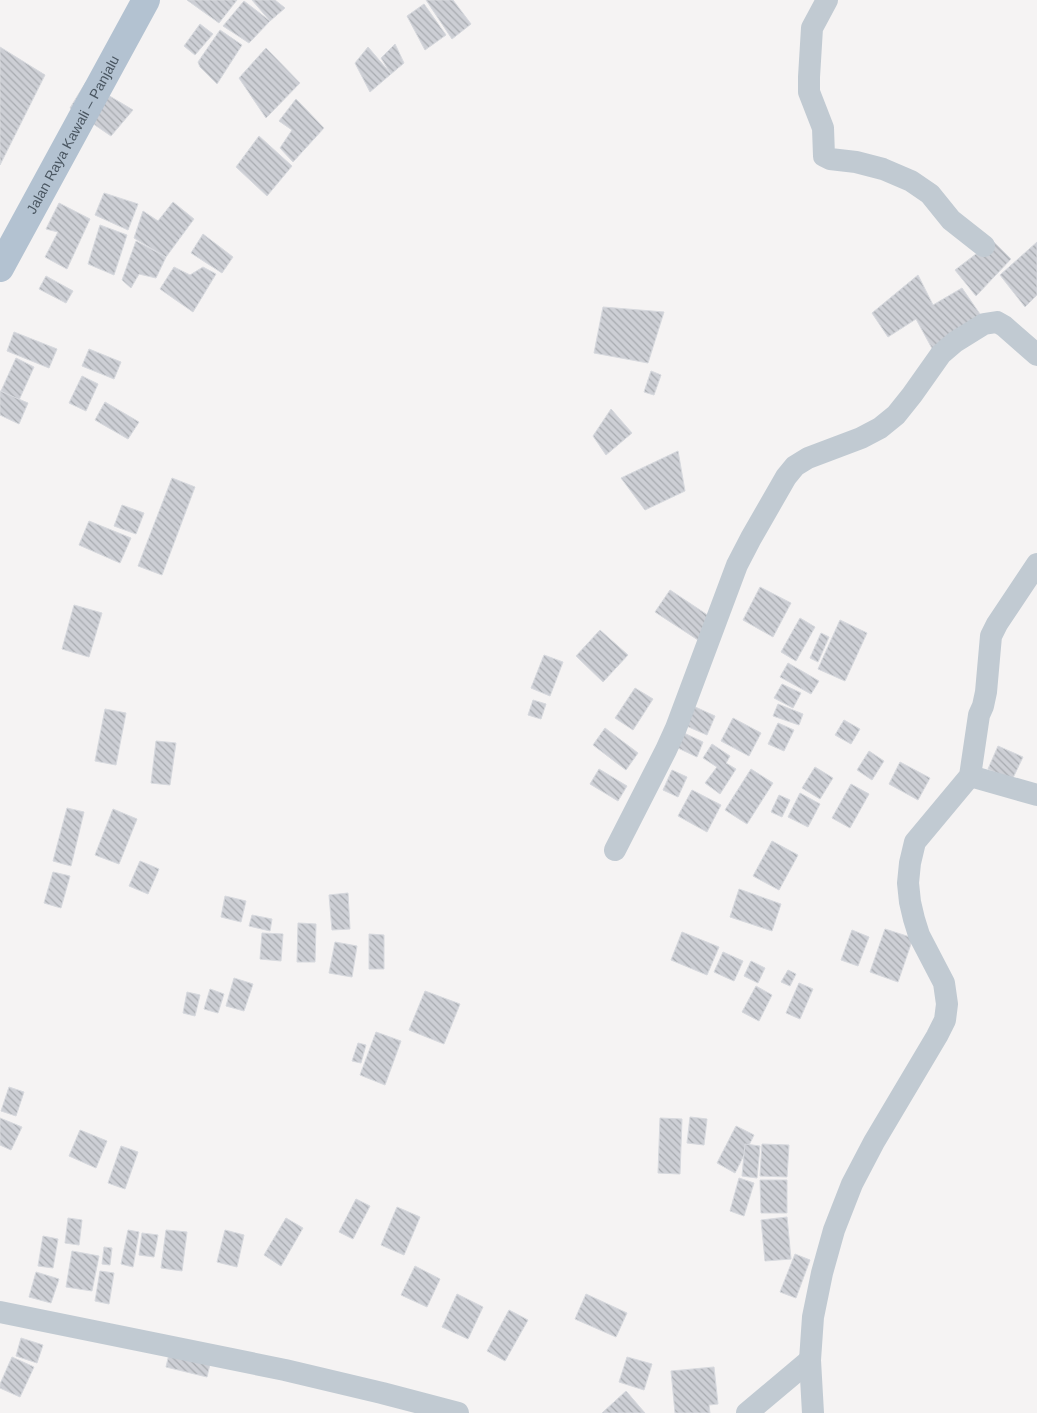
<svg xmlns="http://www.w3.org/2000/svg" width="1037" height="1413" font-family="Helvetica,sans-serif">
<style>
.building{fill:url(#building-back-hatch);stroke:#d7d9de}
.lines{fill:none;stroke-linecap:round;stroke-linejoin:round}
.street{stroke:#c1cad2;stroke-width:22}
.primary{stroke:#b3c2d1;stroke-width:28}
.labels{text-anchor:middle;stroke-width:4;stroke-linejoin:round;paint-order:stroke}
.street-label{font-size:14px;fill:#4a5661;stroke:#fff}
</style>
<defs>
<pattern id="building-back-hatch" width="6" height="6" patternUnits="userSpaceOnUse" patternTransform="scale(1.25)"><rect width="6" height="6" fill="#cdcfd5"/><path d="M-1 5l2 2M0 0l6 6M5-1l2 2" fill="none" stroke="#a8abb0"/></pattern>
</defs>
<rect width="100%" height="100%" fill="#f5f3f3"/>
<!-- building -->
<g class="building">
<path d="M187,0H237L219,23Z"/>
<path d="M252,0H275L285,8L270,21Z"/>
<path d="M426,0H453L471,24L452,39Z"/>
<path d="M244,1L270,21L249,43L223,26Z"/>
<path d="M424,4L446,35L425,50L407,16Z"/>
<path d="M200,24L213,34L195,55L184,46Z"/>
<path d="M220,30L242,45L217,84L200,67L198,62Z"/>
<path d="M395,44L404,63L391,74L381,58Z"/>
<path d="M0,47L45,75L0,165Z"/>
<path d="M368,47L391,74L370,92L355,63Z"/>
<path d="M266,48L300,83L266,118L239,78Z"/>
<path d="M86,82L133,110L111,136L70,108Z"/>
<path d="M296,99L324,128L293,162L280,148L292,130L279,121Z"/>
<path d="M259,136L292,166L267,196L236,167Z"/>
<path d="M104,193L138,204L128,230L95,215Z"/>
<path d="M173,202L194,219L166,257L134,238L143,211L158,221Z"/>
<path d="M59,203L90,219L67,269L45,257L58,232L46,229Z"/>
<path d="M100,225L127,235L114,275L88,264Z"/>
<path d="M203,234L233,257L222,273L191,253Z"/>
<path d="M136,241L166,257L156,278L139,274L131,288L122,280Z"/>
<path d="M993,241L1011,259L976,296L955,270Z"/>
<path d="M1037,242V295L1025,307L1000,275Z"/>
<path d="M174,267L190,275L203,267L216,274L193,312L160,289Z"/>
<path d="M918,275L933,305L962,288L982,317L934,352L916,319L888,337L872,313Z"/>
<path d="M46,276L73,291L66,303L39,289Z"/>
<path d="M603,307L664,312L648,363L594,353Z"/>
<path d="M14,332L57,349L49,368L7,351Z"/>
<path d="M89,349L121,362L114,379L82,366Z"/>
<path d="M16,358L34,367L19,400L1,391Z"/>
<path d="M651,371L661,375L654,395L644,392Z"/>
<path d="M82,376L98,384L86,411L69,403Z"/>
<path d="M0,391L28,403L19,424L0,415Z"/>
<path d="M105,402L139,422L128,439L95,420Z"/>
<path d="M611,409L632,433L606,455L593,436Z"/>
<path d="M678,451L685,491L645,510L621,478Z"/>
<path d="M172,478L195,487L162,575L138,566Z"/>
<path d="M122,505L144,513L136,534L114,526Z"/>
<path d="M89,521L131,538L120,563L79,545Z"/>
<path d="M760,587L791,603L773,637L743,620Z"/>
<path d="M670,590L712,618L698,640L655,612Z"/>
<path d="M74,605L102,613L89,657L62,649Z"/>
<path d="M800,618L815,627L796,661L781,652Z"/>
<path d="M840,620L867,633L845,681L818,669Z"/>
<path d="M600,630L628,655L603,682L576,656Z"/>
<path d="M821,633L829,637L818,662L810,658Z"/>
<path d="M544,655L563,662L550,696L531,688Z"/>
<path d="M788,663L819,681L811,694L780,677Z"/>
<path d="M782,684L801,693L793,708L774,698Z"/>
<path d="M635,688L653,699L633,730L615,718Z"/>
<path d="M533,700L546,704L541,719L528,715Z"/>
<path d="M778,704L803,714L799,725L773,716Z"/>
<path d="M691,705L715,716L707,735L682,724Z"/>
<path d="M105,709L126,713L116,765L95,761Z"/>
<path d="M733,718L761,733L749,756L721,741Z"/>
<path d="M844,720L860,729L851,744L835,735Z"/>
<path d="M778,723L794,730L784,751L768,744Z"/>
<path d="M605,728L638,753L626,770L593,745Z"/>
<path d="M684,733L703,742L697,757L678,748Z"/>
<path d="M156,741L176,743L170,785L151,783Z"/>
<path d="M712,744L730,756L726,763L736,769L720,794L705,783L717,767L703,758Z"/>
<path d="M998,746L1023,757L1012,780L988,769Z"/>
<path d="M869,751L884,761L872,780L857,770Z"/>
<path d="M900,762L930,778L918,800L889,784Z"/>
<path d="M815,767L833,778L820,799L802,788Z"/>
<path d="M599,769L627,786L618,801L590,784Z"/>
<path d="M751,769L773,783L747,824L725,810Z"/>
<path d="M672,770L687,777L678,797L663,790Z"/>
<path d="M851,784L869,794L850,828L832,818Z"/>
<path d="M692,790L721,805L707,832L678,816Z"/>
<path d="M800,793L820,804L808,827L788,817Z"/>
<path d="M779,795L790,800L782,817L771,812Z"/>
<path d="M67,808L84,812L71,866L53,861Z"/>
<path d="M113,809L137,819L119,864L95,855Z"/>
<path d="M772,841L798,855L779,890L753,876Z"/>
<path d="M140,861L159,869L148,894L129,886Z"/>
<path d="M53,872L70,876L61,908L44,903Z"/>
<path d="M739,889L781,904L772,931L730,917Z"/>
<path d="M348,893L350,929L332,930L329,895Z"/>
<path d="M225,896L246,901L241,922L221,917Z"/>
<path d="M252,915L272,919L270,931L249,926Z"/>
<path d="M298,923L316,924L315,962H297Z"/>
<path d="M885,929L913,938L898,982L870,972Z"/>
<path d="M852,930L869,937L858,966L841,960Z"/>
<path d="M682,932L719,947L707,975L671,960Z"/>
<path d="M262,933L283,934L281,961L260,959Z"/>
<path d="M369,934L384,935V969H369Z"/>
<path d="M335,942L357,946L352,977L329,973Z"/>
<path d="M723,952L743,961L734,981L714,972Z"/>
<path d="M751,961L765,968L758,983L744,976Z"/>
<path d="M788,970L796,974L790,986L781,982Z"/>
<path d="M234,978L253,984L244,1011L226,1006Z"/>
<path d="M799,983L813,989L800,1019L786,1013Z"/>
<path d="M756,986L772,995L759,1021L742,1012Z"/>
<path d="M210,989L224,994L218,1013L204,1009Z"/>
<path d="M425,991L460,1004L444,1044L409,1030Z"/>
<path d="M187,992L200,995L195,1016L183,1013Z"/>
<path d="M376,1032L401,1041L385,1085L360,1075Z"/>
<path d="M358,1043L366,1045L361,1063L352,1061Z"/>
<path d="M9,1087L24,1092L16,1116L1,1111Z"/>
<path d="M690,1117L707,1119L704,1145L687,1143Z"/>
<path d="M0,1118L22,1127L11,1150L0,1145Z"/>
<path d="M660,1118L682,1119L680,1174L658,1173Z"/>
<path d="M736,1126L754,1135L735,1173L717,1163Z"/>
<path d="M80,1130L107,1141L96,1168L69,1156Z"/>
<path d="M745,1144L760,1146L757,1178L742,1176Z"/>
<path d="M762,1144L789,1145L787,1177L760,1176Z"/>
<path d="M121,1146L138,1152L125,1189L108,1183Z"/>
<path d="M739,1178L754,1183L744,1216L730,1211Z"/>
<path d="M760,1180H787V1213H761Z"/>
<path d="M356,1199L370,1206L353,1239L339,1232Z"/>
<path d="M397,1207L420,1217L404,1255L381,1245Z"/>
<path d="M787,1217L791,1259L765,1261L761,1220Z"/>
<path d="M68,1218L82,1220L79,1245L65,1243Z"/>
<path d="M286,1218L303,1228L281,1266L264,1255Z"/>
<path d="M128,1230L139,1232L133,1267L121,1264Z"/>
<path d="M166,1230L187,1232L182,1271L161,1268Z"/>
<path d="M225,1230L244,1235L237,1267L217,1262Z"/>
<path d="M142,1233L158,1235L154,1257L139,1255Z"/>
<path d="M43,1236L58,1239L53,1268L38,1266Z"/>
<path d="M104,1247L112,1248L110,1265L102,1264Z"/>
<path d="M72,1251L99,1256L92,1291L66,1287Z"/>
<path d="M795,1254L810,1260L796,1298L780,1292Z"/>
<path d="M415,1266L440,1279L427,1307L401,1295Z"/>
<path d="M100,1271L114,1273L109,1304L95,1301Z"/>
<path d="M36,1272L59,1279L51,1303L29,1297Z"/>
<path d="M457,1294L483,1307L468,1339L442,1327Z"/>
<path d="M586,1294L627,1313L616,1337L575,1319Z"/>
<path d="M509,1310L528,1320L505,1361L487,1351Z"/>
<path d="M21,1338L43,1345L37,1363L16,1356Z"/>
<path d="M169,1354L210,1364L207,1377L166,1367Z"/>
<path d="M12,1357L34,1367L20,1397L0,1388V1384Z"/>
<path d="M627,1357L652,1364L644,1390L619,1382Z"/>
<path d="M714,1367L718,1404L709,1405L710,1413H675L671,1371Z"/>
<path d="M626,1391L645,1413H602Z"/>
</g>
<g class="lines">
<!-- street -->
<g class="street">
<path d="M827,0L812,28L809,77V92L823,128L824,156L830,159L856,162L883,169L911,181L930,194L951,220L984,246"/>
<path d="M970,776L1037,795"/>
<path d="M615,850L666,750L676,728L737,565L751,538L786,477L795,466L808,458L861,438L880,428L896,415L912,395L941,354L955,342L984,324L997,322L1004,326L1037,355"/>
<path d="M0,1312L285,1370L382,1393L458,1413"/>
<path d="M747,1413L810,1360"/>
<path d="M813,1413L810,1360L813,1317L822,1273L834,1230L852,1184L874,1142L937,1036L945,1020L947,1004L944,983L919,935L914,919L910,902L908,883L910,863L915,842L970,776L979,715L983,706L986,692L991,636L997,624L1037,564"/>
</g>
<!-- primary -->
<path class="primary" id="s1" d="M0,268L146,0"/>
</g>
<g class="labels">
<!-- street labels -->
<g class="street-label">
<text dy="5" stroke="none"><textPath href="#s1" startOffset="152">Jalan Raya Kawali – Panjalu</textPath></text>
</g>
</g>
</svg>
